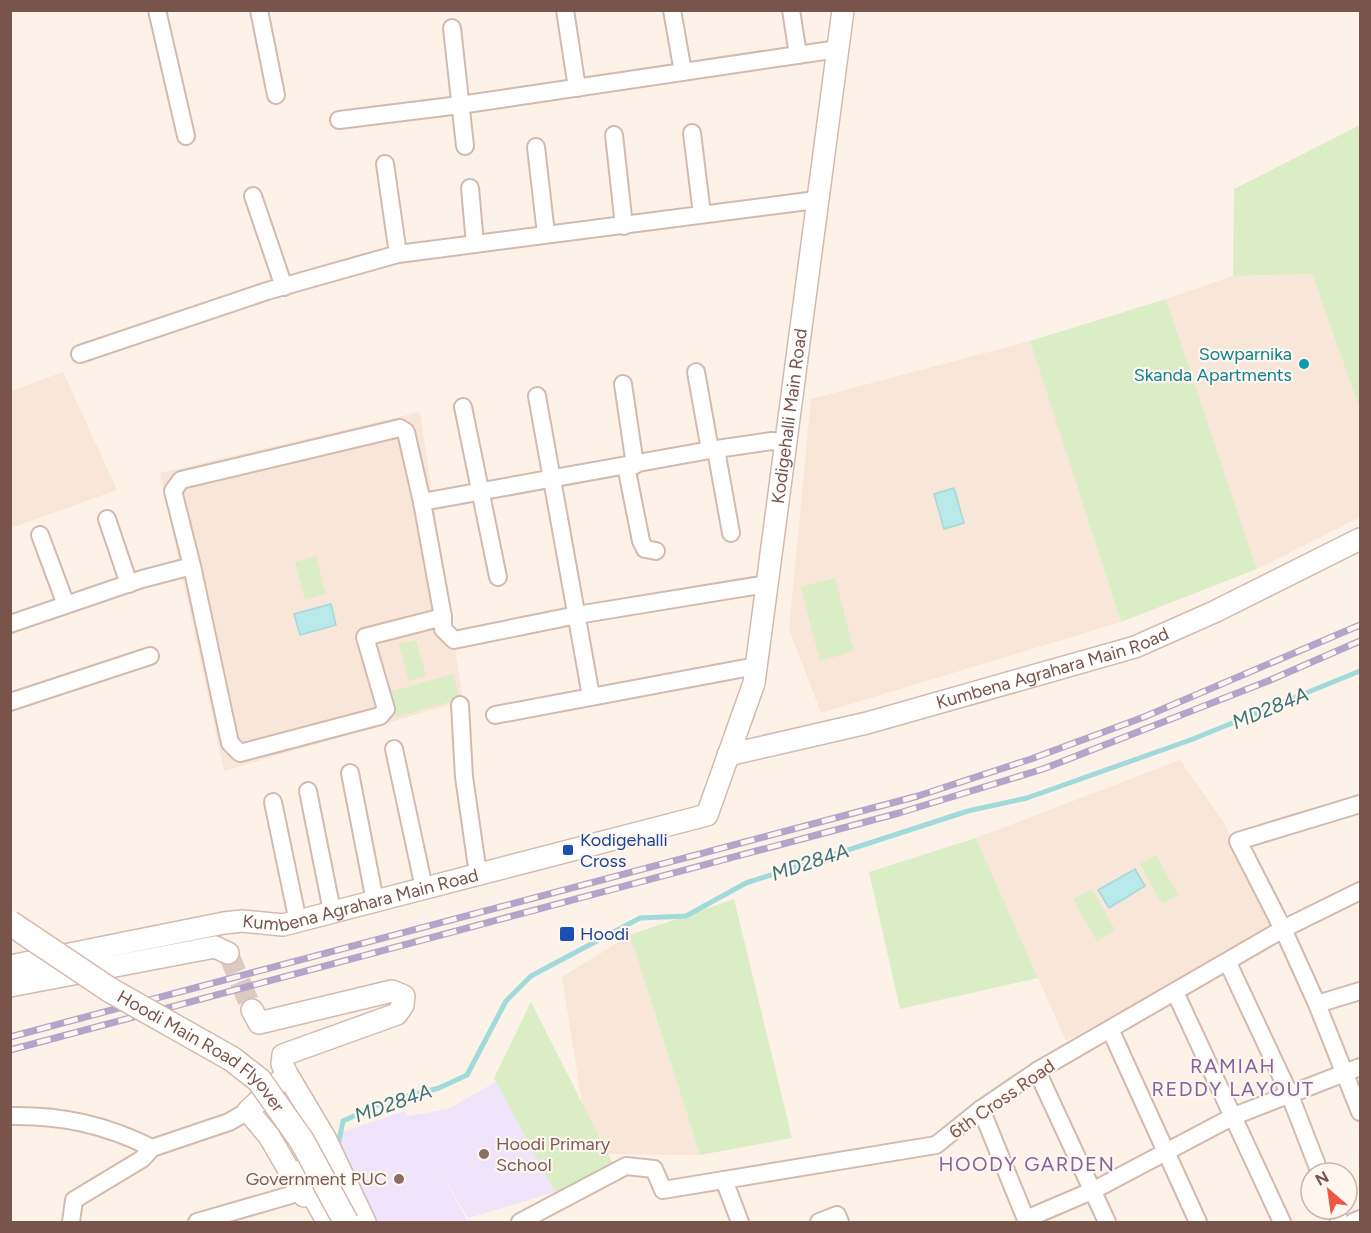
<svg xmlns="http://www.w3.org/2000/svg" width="1371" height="1233" font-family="Figtree,sans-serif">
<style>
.residential{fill:#f8e6d8}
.education{fill:#efe4fa}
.green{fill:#daedc5}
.water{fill:#bae9e9;stroke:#a0dadb;stroke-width:1.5}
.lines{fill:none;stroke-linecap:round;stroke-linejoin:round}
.stream{stroke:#a0dadb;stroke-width:5}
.tertiary-tunnel{stroke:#dccac0;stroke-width:21;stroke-dasharray:21 10;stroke-linecap:butt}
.minor-casing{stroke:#d3baaf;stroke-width:20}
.tertiary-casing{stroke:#d3baaf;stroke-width:24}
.secondary-casing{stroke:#d6b9ac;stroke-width:27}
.minor{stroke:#fff;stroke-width:16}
.tertiary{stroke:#fff;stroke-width:21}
.secondary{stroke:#fff;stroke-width:24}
.rail-casing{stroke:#b3a4c9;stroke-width:7}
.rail{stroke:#fff6ef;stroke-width:4.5;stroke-dasharray:14;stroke-linecap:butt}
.secondary-bridge-casing{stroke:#d6b9ac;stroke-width:27;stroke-linecap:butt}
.secondary-bridge{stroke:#fff;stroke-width:24}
.culture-dot{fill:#0f9aa8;stroke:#fff6ef;stroke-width:2}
.transit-dot{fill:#1a4fb4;stroke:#fff6ef;stroke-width:2}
.education-dot{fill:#8d6e63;stroke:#fff6ef;stroke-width:2}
.labels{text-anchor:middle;stroke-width:4.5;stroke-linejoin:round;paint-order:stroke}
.culture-label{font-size:18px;fill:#0d838f;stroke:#fff6ef;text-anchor:end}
.street-label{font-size:18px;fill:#79544a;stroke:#fff6ef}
.transit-label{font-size:18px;fill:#164399;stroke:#fff6ef;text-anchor:start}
.education-label{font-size:18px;fill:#785e54;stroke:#fff6ef;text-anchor:start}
.water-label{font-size:20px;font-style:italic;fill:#397678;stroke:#fff6ef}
.neighbourhood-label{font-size:20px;letter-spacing:1.5px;fill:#82659d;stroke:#fff6ef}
</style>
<rect width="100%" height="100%" fill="#fdf2e8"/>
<!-- residential -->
<g class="residential">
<path d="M1312,274L1360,410V517L1257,569L1166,299L1233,276Z"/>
<path d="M1030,341L1121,622L821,713L789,629L811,399Z"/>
<path d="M63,372L117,490L11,528V391Z"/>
<path d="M420,412L463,701L224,771L160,473Z"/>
<path d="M1180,760L1224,823L1276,927L1066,1041L976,838Z"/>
<path d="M630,935L700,1155L590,1154L562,977Z"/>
</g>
<!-- education -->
<path class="education" d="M503,1078L555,1192L468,1218L439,1169L468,1222H374L333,1135L405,1111L408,1116L448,1109Z"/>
<!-- green -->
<g class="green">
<path d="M1360,125V410L1312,274L1233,276L1234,189Z"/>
<path d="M1166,299L1257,569L1121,622L1030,341Z"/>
<path d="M316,556L326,594L305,600L295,562Z"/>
<path d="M835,578L854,651L820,661L801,587Z"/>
<path d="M416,640L426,676L409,681L399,644Z"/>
<path d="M453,674L460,699L396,717L389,692Z"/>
<path d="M976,838L1038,978L900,1009L869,872Z"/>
<path d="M1156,855L1178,895L1162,904L1140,864Z"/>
<path d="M1092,889L1115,930L1097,941L1073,899Z"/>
<path d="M734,899L792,1138L700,1155L630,935Z"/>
<path d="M531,1002L613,1164L555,1192L494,1078Z"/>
</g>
<!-- water -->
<g class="water">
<path d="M954,488L964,523L944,529L934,494Z"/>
<path d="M331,604L336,625L300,635L294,614Z"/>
<path d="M1135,869L1145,886L1109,908L1098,890Z"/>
</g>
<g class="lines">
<!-- stream -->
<path class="stream" d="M338,1146L343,1121L385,1102L439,1088L467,1075L506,1001L531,976L640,918L686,916L746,883L968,811L1027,798L1193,739L1360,671"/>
<!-- tertiary-tunnel -->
<path class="tertiary-tunnel" d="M228,953L252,1010"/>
<defs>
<g id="minor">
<path d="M157,10L186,136"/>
<path d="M259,10L276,95"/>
<path d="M565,10L577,88"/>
<path d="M672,10L683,72"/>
<path d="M791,10L798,55"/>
<path d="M452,28L465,146"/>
<path d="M339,120L460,105L838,49"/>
<path d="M692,133L702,214"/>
<path d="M614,135L624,226"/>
<path d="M536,147L546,234"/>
<path d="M385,164L398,254"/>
<path d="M470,188L475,244"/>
<path d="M253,196L284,287"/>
<path d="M80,354L267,291L398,254L816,200"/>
<path d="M696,372L710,450"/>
<path d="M623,384L635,465"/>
<path d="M537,396L591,696"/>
<path d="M463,407L498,577"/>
<path d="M716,450L731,533"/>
<path d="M626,466L641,541L645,549L656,551"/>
<path d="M422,502L710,450L772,441L785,443"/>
<path d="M107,519L129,584"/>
<path d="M40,535L66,605"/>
<path d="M443,617V629L454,640L577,615L767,584"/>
<path d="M10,624L142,579L192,566L173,491L181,480L400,428L406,432L422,502L443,617L365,637L386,709L380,716L240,753L230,743L192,566"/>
<path d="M10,702L150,656"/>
<path d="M460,705L464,777L478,874"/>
<path d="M495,715L756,666"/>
<path d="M394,749L424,888"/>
<path d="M350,773L375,901"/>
<path d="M308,791L332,911"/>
<path d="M273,802L298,922"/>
<path d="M1360,804L1238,841L1283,929L1360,891"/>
<path d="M1228,963L1289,1093L1320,1173"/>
<path d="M1175,992L1282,1222"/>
<path d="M1317,1004L1360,991"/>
<path d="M1110,1029L1198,1222"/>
<path d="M1037,1071L1107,1222"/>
<path d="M981,1109L1027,1222"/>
<path d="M10,1116C62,1115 106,1125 152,1148L229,1122L248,1111"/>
<path d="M724,1180L740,1222"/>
<path d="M1335,1209L1340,1222"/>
<path d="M1026,1219L1094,1190L1234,1116L1360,1067"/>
<path d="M71,1222L74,1200L142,1159L152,1148"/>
<path d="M197,1222L301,1192"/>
<path d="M520,1222L626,1166L654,1169L663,1190L936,1145L981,1109L1037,1071L1283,929L1317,1004L1360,1112"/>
<path d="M819,1222L837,1215L840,1222"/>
<path d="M1353,1222L1360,1219"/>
</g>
<g id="tertiary">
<path id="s1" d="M728,755L867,723L1135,647L1214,612L1360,539"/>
<path id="s2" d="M10,966L224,923L242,921L283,925L707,815L754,683L843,10"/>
<path d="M10,986L215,947L228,953"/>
<path d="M252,1010L259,1023L392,991L404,996L403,1005L397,1014L283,1055L282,1064L287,1074L325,1138L365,1222"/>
<path d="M280,1081L248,1111L269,1136L304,1196"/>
</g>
<path id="secondary" d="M302,1172L329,1222"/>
</defs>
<!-- minor casing -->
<use href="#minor" class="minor-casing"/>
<!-- tertiary casing -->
<use href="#tertiary" class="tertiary-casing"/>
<!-- secondary casing -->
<use href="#secondary" class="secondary-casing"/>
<!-- minor -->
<use href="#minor" class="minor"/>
<!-- tertiary -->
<use href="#tertiary" class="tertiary"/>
<!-- secondary -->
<use href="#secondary" class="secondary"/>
<defs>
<g id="rail">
<path d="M10,1037L918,796L1031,759L1144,717L1360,625"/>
<path d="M10,1050L899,813L1043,769L1268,681L1360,641"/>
</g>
</defs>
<!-- rail casing -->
<use href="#rail" class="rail-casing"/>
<!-- rail -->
<use href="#rail" class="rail"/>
<defs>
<g id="secondary-bridge">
<path id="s3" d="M10,923L110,990L232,1059L259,1080L302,1141L346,1222"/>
</g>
</defs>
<!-- secondary-bridge casing -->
<use href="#secondary-bridge" class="secondary-bridge-casing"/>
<!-- secondary-bridge -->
<use href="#secondary-bridge" class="secondary-bridge"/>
</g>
<!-- markers -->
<circle class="culture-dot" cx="1304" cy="364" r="6"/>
<g class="transit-dot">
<rect x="562" y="844" width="12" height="12" rx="3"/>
<rect x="559" y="926" width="16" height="16" rx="3"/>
</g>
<g class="education-dot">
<circle cx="484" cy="1154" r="6"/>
<circle cx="399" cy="1179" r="6"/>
</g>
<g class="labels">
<!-- culture labels -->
<g class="culture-label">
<text x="1292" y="360">Sowparnika<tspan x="1292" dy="21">Skanda Apartments</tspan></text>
</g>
<!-- street labels -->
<g class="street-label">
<text dy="6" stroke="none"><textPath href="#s2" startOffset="1125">Kodigehalli Main Road</textPath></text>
<text dy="6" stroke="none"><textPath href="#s1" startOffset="336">Kumbena Agrahara Main Road</textPath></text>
<text dy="6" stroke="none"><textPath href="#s2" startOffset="358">Kumbena Agrahara Main Road</textPath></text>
<text dy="6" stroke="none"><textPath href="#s3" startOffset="231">Hoodi Main Road Flyover</textPath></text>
<text transform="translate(1002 1099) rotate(-35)" y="6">6th Cross Road</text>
</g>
<!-- transit labels -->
<g class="transit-label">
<text x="580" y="846">Kodigehalli<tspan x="580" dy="21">Cross</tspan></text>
<text x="580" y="940">Hoodi</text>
</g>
<!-- education labels -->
<g class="education-label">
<text x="496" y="1150">Hoodi Primary<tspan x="496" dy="21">School</tspan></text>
<text x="387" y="1185" text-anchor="end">Government PUC</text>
</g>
<!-- water labels -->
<g class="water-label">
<text transform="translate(1270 708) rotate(-22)" y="7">MD284A</text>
<text transform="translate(810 862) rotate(-18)" y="7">MD284A</text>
<text transform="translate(393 1103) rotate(-19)" y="7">MD284A</text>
</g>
<!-- neighbourhood labels -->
<g class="neighbourhood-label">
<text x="1233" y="1073">RAMIAH<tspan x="1233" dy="23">REDDY LAYOUT</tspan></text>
<text x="1027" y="1171">HOODY GARDEN</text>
</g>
</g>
<!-- border -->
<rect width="1371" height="1233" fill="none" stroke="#79544a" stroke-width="24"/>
<!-- north arrow -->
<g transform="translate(1329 1191) rotate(331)"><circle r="28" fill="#fff6ef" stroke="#c9b5ad" stroke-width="1.5"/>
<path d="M0-4.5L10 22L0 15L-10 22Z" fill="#ed5547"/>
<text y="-9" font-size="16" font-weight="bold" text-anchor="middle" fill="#79544a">N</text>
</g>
</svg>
